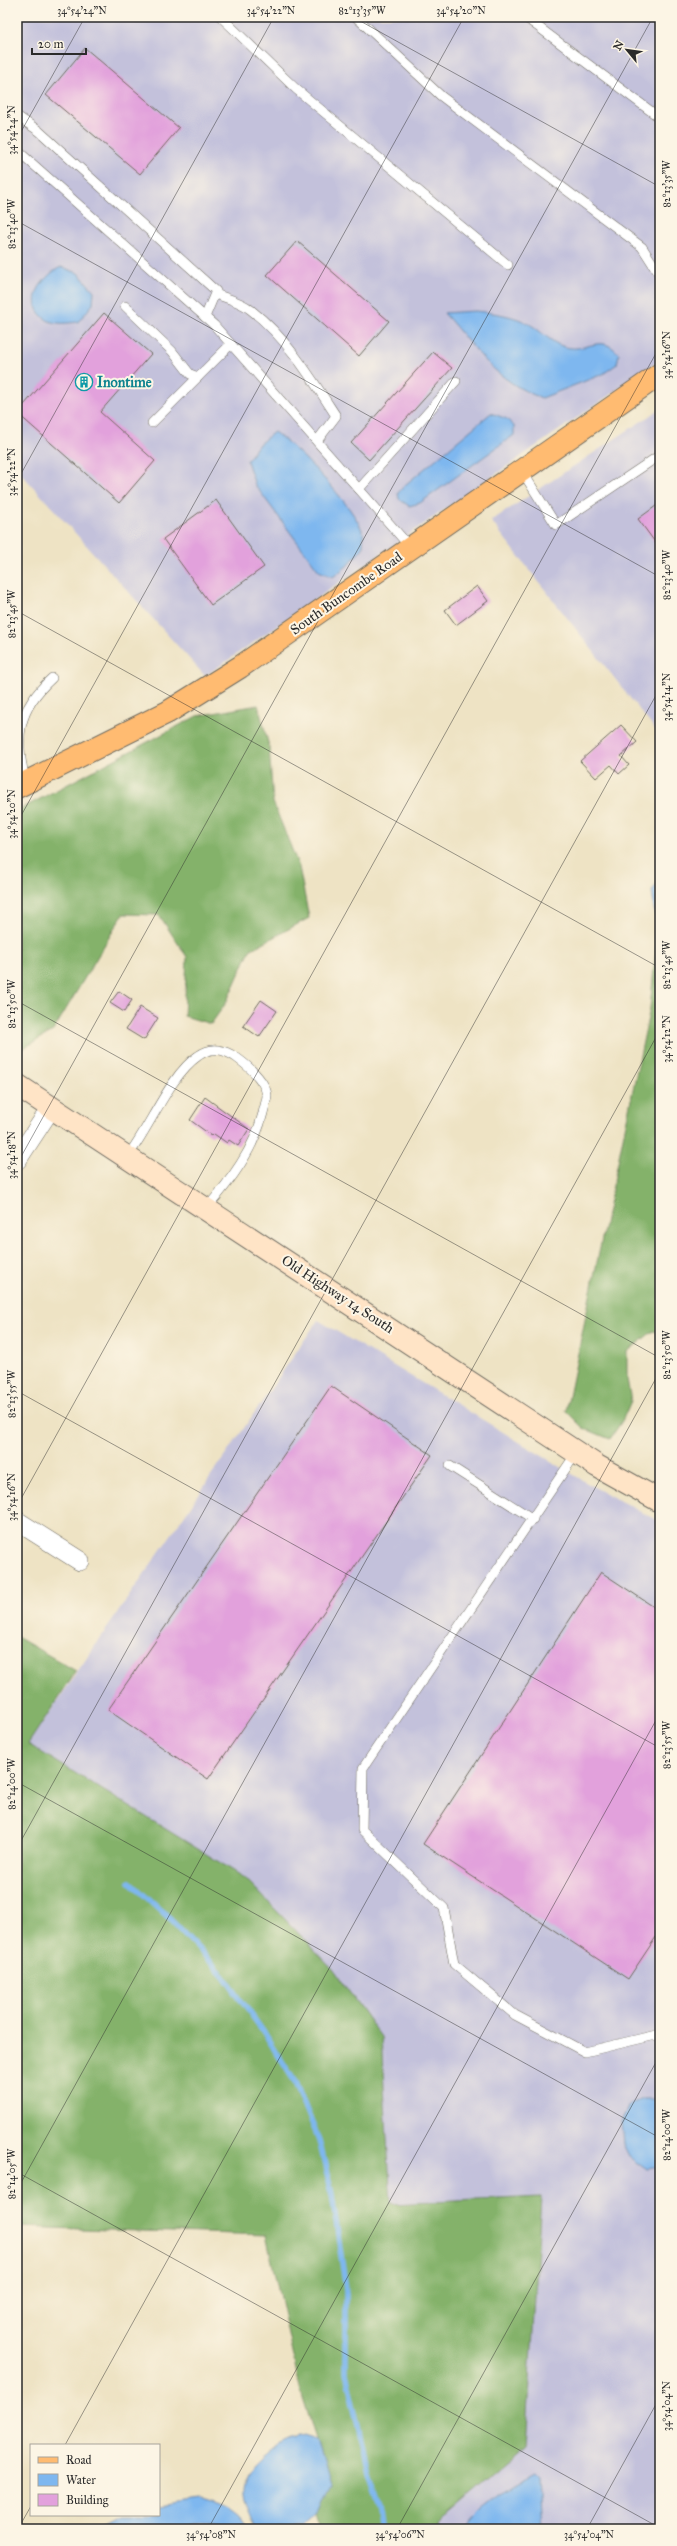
<svg xmlns="http://www.w3.org/2000/svg" width="677" height="2546" font-family="'IM FELL Great Primer',serif">
<style>
.industrial{fill:#c3c1db}
.forest{fill:#84b26b;stroke:#586e4b}
.water{fill:#7eb7ef;stroke:#54718d}
.lines{fill:none;stroke-linecap:round;stroke-linejoin:round}
.stream{stroke:#7eb7ef;stroke-width:5.5}
.building{fill:#e2a1dc}
.lane-casing{stroke:#6f6b61;stroke-width:10}
.street-casing{stroke:#6f6b61;stroke-width:20}
.secondary-casing{stroke:#6f6b61;stroke-width:24}
.primary-casing{stroke:#6f6b61;stroke-width:24}
.lane{stroke:#fff;stroke-width:9}
.street{stroke:#fff;stroke-width:19}
.secondary{stroke:#ffe4c6;stroke-width:22}
.primary{stroke:#ffbb71;stroke-width:22}
.ticks{fill:none;stroke:#2b2b2b;stroke-width:1;stroke-opacity:0.45}
.labels{text-anchor:middle;stroke-width:4;stroke-linejoin:round;paint-order:stroke}
.culture-label{font-size:14px;font-weight:bold;fill:#0d838f;stroke:#fcf5e5;text-anchor:start}
.street-label{font-size:14px;fill:#2b2b2b;stroke:#fcf5e5}
.neatline{fill:none;stroke:#2b2b2b;stroke-width:1.5}
.ticks-label{font-size:10px;text-anchor:middle;fill:#2b2b2b}
</style>
<rect width="100%" height="100%" fill="#fcf5e5"/>
<filter id="ink" filterUnits="userSpaceOnUse"><feTurbulence type="fractalNoise" baseFrequency=".025" numOctaves="2"/><feDisplacementMap in="SourceGraphic" scale="8" xChannelSelector="R" yChannelSelector="G"/><feConvolveMatrix kernelMatrix="1 2 1 2 8 2 1 2 1" color-interpolation-filters="sRGB"/></filter>
<filter id="wash" filterUnits="userSpaceOnUse"><feTurbulence type="fractalNoise" baseFrequency=".012" numOctaves="4" result="noise"/><feDisplacementMap in="SourceGraphic" scale="16" xChannelSelector="R" yChannelSelector="G"/><feGaussianBlur stdDeviation="0.9" result="paint"/><feColorMatrix in="noise" values="0 0 0 0 0 0 0 0 0 0 0 0 0 0 0 0 0 1.4 0 .05"/><feComposite in="paint" operator="in"/></filter>
<g filter="url(#wash)">
<rect width="100%" height="100%" fill="#eee3c4"/>
<!-- industrial -->
<g class="industrial">
<path d="M17,17H660V360L205,676L17,469Z"/>
<path d="M660,409V736L491,521Z"/>
<path d="M318,1320L592,1486L660,1522V2529H440L439,2522L541,2197L391,2204L381,2038L125,1805L28,1744Z"/>
</g>
<!-- forest -->
<g class="forest">
<path d="M258,705L269,746L273,802L299,867L309,918L250,950L226,1003L211,1024L184,1016L187,957L159,915L123,914L53,1031L17,1052V811L197,716Z"/>
<path d="M657,940L660,941V1333L653,1331L627,1352V1379L631,1401L622,1421L610,1439L583,1428L566,1411L650,1008Z"/>
<path d="M17,1637L76,1671L28,1744L245,1878L333,1969L381,2037L391,2204L541,2197L526,2448L439,2522L440,2529H320L316,2517L330,2484L300,2388L266,2235L17,2227Z"/>
</g>
<!-- water -->
<g class="water">
<path d="M61,267L78,273L94,291L93,304L78,322C68,323 56,325 47,320C22,304 42,276 61,267Z"/>
<path d="M475,311C494,313 514,315 531,325C542,332 553,344 565,347C589,353 600,332 619,354L617,364L603,374L542,398C496,382 476,349 444,313Z"/>
<path d="M491,413L507,419L514,426V435L420,503L409,506L399,499L398,493L405,485Z"/>
<path d="M274,432C296,446 356,508 363,533C364,537 363,543 363,548L347,566L333,577L319,571L255,485L247,461L259,444Z"/>
<path d="M660,879V921L655,915L652,891Z"/>
<path d="M642,2099H660V2167L647,2169L629,2156L623,2144L621,2122L629,2105Z"/>
<path d="M299,2435L316,2440L330,2484L316,2517L303,2529H258C253,2525 252,2519 249,2513C237,2485 247,2468 269,2450C279,2442 286,2437 299,2435Z"/>
<path d="M534,2477L538,2481L541,2529H464C479,2502 508,2491 534,2477Z"/>
<path d="M198,2500C216,2505 238,2511 247,2529H95L121,2515H159V2506Z"/>
</g>
<g class="lines">
<!-- stream -->
<path class="stream" d="M130,1882L171,1920L223,1975L265,2034L295,2082L319,2140L332,2194L346,2290V2372L368,2471L380,2506L383,2529"/>
</g>
<g id="blocks">
<!-- building -->
<g class="building">
<path d="M85,48L179,128L140,174L46,95Z"/>
<path d="M297,241L389,321L359,356L267,275Z"/>
<path d="M104,313L151,354L100,412L155,461L119,503L17,413Z"/>
<path d="M433,352L452,368L369,460L351,443Z"/>
<path d="M216,500L264,567L211,605L163,539Z"/>
<path d="M660,503V549L638,519Z"/>
<path d="M477,586L488,601L456,625L445,610Z"/>
<path d="M621,725L637,742L621,756L629,765L619,774L611,765L596,778L580,761Z"/>
<path d="M119,991L132,1000L124,1012L110,1003Z"/>
<path d="M261,1000L277,1011L259,1037L243,1026Z"/>
<path d="M140,1007L158,1018L144,1040L126,1029Z"/>
<path d="M205,1097L249,1129L238,1146L229,1140L227,1143L214,1134L212,1136L190,1120Z"/>
<path d="M331,1386L432,1455L208,1779L108,1710Z"/>
<path d="M601,1572L660,1611V1931L628,1979L423,1844Z"/>
</g>
</g>
</g>
<g filter="url(#ink)">
<use href="#blocks" fill-opacity="0" stroke="#6f6b61" stroke-width="1"/>
<g class="lines">
<defs>
<g id="lane">
<path d="M221,17L296,89L508,265"/>
<path d="M356,17L441,96L642,247L660,275"/>
<path d="M525,17L660,118"/>
<path d="M17,116L39,131L216,291L205,317"/>
<path d="M17,150L214,325L411,548"/>
<path d="M215,294C226,298 242,302 251,310C287,338 312,379 336,416L317,441"/>
<path d="M125,306L172,351L190,374L198,377"/>
<path d="M152,423L231,344"/>
<path d="M522,471L556,525L660,455"/>
<path d="M359,489L456,381"/>
<path d="M26,783C14,738 17,710 52,678"/>
<path d="M127,1157C149,1129 170,1075 198,1056C212,1046 224,1049 237,1058C248,1066 265,1080 267,1095C267,1100 264,1108 263,1113C254,1150 231,1180 206,1209"/>
<path d="M577,1452L363,1768L362,1830L444,1908L454,1964L515,2015L585,2052L660,2034"/>
<path d="M450,1466L533,1519"/>
</g>
<g id="street">
<path d="M17,1160L51,1108"/>
<path d="M17,1521L80,1561"/>
</g>
<path id="secondary" d="M17,1085L597,1466L660,1501"/>
<path id="primary" d="M17,787L168,712L240,667L660,374"/>
</defs>
<!-- lane casing -->
<use href="#lane" class="lane-casing"/>
<!-- street casing -->
<use href="#street" class="street-casing"/>
<!-- secondary casing -->
<use href="#secondary" class="secondary-casing"/>
<!-- primary casing -->
<use href="#primary" class="primary-casing"/>
<!-- lane -->
<use href="#lane" class="lane"/>
<!-- street -->
<use href="#street" class="street"/>
<!-- secondary -->
<use href="#secondary" class="secondary"/>
<!-- primary -->
<use href="#primary" class="primary"/>
</g>
</g>
<!-- ticks -->
<path class="ticks" d="M353,17L660,187M17,139L85,17M17,221L660,577M17,481L274,17M17,611L660,968M17,823L464,17M17,1001L660,1358M17,1164L653,17M17,1391L660,1748M17,1506L660,346M17,1782L660,2138M17,1848L660,688M17,2172L660,2528M17,2190L660,1030M65,2445L660,1371M18,2529L31,2506M208,2529L660,1713M397,2529L660,2055M587,2529L660,2397"/>
<!-- icons -->
<defs>
<symbol id="building-ring" viewBox="-11 -11 22 22"><circle r="9.5" fill="#fcf5e5" stroke="#0f9aa8" stroke-width="1.5"/><path d="M-4-6H4V6H1V3H-1V6H-4ZM-2.5-4.3h1.7v1.8h-1.7ZM.8-4.3h1.7v1.8H.8ZM-2.5-1h1.7V.8h-1.7ZM.8-1h1.7V.8H.8Z" fill="#0f9aa8"/></symbol>
</defs>
<g fill-rule="evenodd">
<use href="#building-ring" x="74" y="372" width="20" height="20"/>
</g>
<g class="labels">
<!-- culture labels -->
<g class="culture-label">
<text x="97" y="387">Inontime</text>
</g>
<!-- street labels -->
<g class="street-label">
<text transform="translate(346 593) rotate(-35)" y="5">South Buncombe Road</text>
<text transform="translate(338 1294) rotate(33)" y="5">Old Highway 14 South</text>
</g>
</g>
<!-- margin -->
<rect width="677" height="2546" fill="none" stroke="#fcf5e5" stroke-width="44"/>
<!-- legend -->
<rect x="30" y="2444" width="130" height="72" fill="#fcf5e5" stroke="#a8a49b"/>
<rect x="38" y="2457" width="20" height="6" fill="#ffbb71" stroke="#a8a49b"/>
<text x="66" y="2464" font-size="12" fill="#2b2b2b">Road</text>
<rect x="38" y="2474" width="20" height="12" fill="#7eb7ef" stroke="#a8a49b"/>
<text x="66" y="2484" font-size="12" fill="#2b2b2b">Water</text>
<rect x="38" y="2494" width="20" height="12" fill="#e2a1dc" stroke="#a8a49b"/>
<text x="66" y="2504" font-size="12" fill="#2b2b2b">Building</text>
<!-- north arrow -->
<g transform="translate(627 50) rotate(299)" stroke="#fcf5e5" stroke-width="3" paint-order="stroke">
<path d="M0-3L7 15L0 10L-7 15Z" fill="#2b2b2b"/>
<text y="-6" font-size="11" font-weight="bold" text-anchor="middle" fill="#2b2b2b">N</text>
</g>
<!-- scale -->
<path d="M32 48v6h54v-6" fill="none" stroke="#2b2b2b" stroke-width="2"/>
<text x="38" y="48" font-size="12" fill="#2b2b2b" stroke="#fcf5e5" stroke-width="3" paint-order="stroke">20 m</text>
<rect x="22" y="22" width="633" height="2502" class="neatline"/>
<g class="ticks-label">
<text x="82" y="14">34°54'24"N</text>
<text x="271" y="14">34°54'22"N</text>
<text x="362" y="14">82°13'35"W</text>
<text x="461" y="14">34°54'20"N</text>
<text transform="translate(11 130) rotate(-90)" y="4">34°54'24"N</text>
<text transform="translate(666 184) rotate(-90)" y="4">82°13'35"W</text>
<text transform="translate(11 224) rotate(-90)" y="4">82°13'40"W</text>
<text transform="translate(666 355) rotate(-90)" y="4">34°54'16"N</text>
<text transform="translate(11 472) rotate(-90)" y="4">34°54'22"N</text>
<text transform="translate(666 575) rotate(-90)" y="4">82°13'40"W</text>
<text transform="translate(11 614) rotate(-90)" y="4">82°13'45"W</text>
<text transform="translate(666 697) rotate(-90)" y="4">34°54'14"N</text>
<text transform="translate(11 814) rotate(-90)" y="4">34°54'20"N</text>
<text transform="translate(666 965) rotate(-90)" y="4">82°13'45"W</text>
<text transform="translate(11 1004) rotate(-90)" y="4">82°13'50"W</text>
<text transform="translate(666 1039) rotate(-90)" y="4">34°54'12"N</text>
<text transform="translate(11 1155) rotate(-90)" y="4">34°54'18"N</text>
<text transform="translate(666 1355) rotate(-90)" y="4">82°13'50"W</text>
<text transform="translate(11 1394) rotate(-90)" y="4">82°13'55"W</text>
<text transform="translate(11 1497) rotate(-90)" y="4">34°54'16"N</text>
<text transform="translate(666 1745) rotate(-90)" y="4">82°13'55"W</text>
<text transform="translate(11 1784) rotate(-90)" y="4">82°14'00"W</text>
<text transform="translate(666 2135) rotate(-90)" y="4">82°14'00"W</text>
<text transform="translate(11 2174) rotate(-90)" y="4">82°14'05"W</text>
<text transform="translate(666 2406) rotate(-90)" y="4">34°54'04"N</text>
<text x="211" y="2538">34°54'08"N</text>
<text x="400" y="2538">34°54'06"N</text>
<text x="589" y="2538">34°54'04"N</text>
</g>
</svg>
